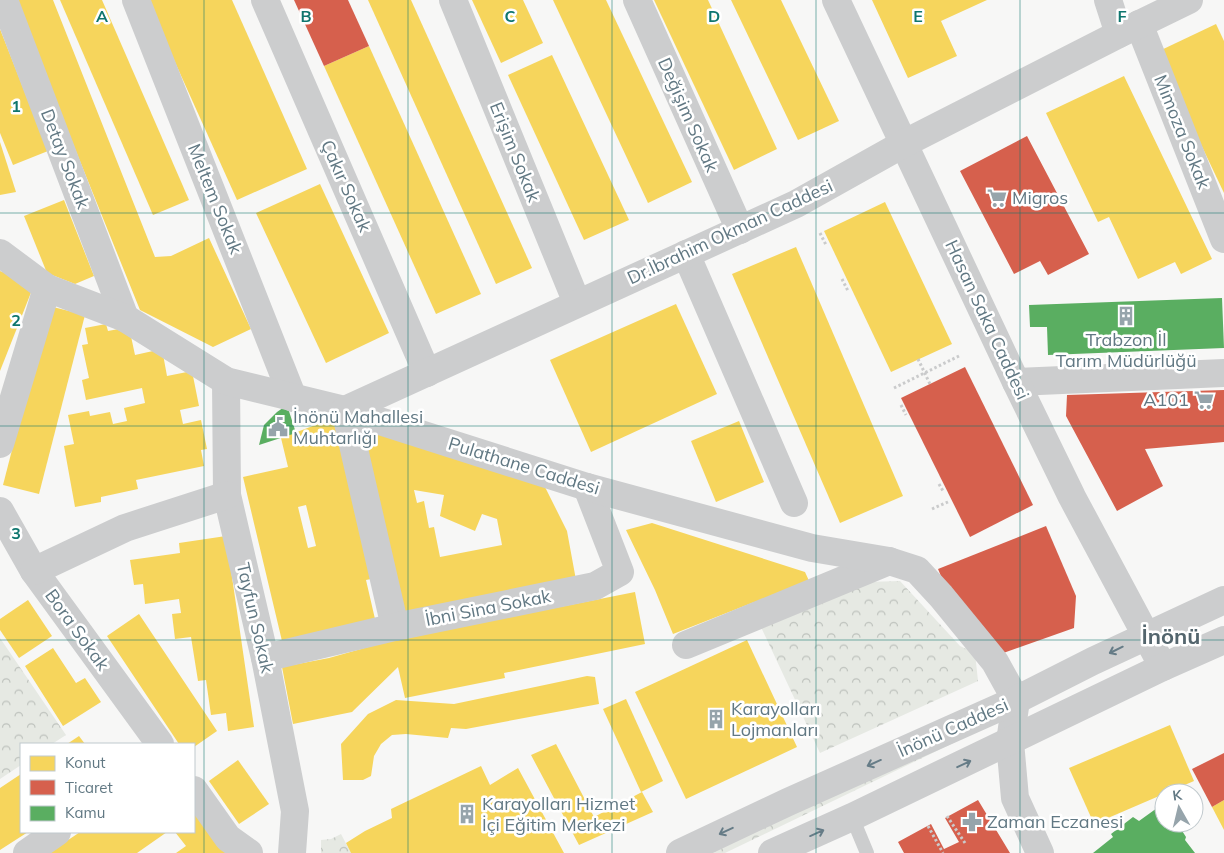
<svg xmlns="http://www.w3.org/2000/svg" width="1224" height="853" font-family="Mulish,sans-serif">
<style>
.forest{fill:url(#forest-crowns)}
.homes{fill:#f6d55c;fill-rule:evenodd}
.shops{fill:#d6604d}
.public{fill:#5aae61}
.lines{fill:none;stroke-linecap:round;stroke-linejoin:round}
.path{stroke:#cacbcc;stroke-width:3;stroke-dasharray:2.5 2.5;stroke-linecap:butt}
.service{stroke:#cccdce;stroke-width:14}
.minor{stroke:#cccdce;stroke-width:28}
.tertiary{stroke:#cccdce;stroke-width:28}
.oneway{stroke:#667c87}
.grid{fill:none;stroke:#0f766e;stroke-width:1;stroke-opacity:0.55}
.labels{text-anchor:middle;stroke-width:5;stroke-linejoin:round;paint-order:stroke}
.street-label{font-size:18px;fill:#617883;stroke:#fff}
.poi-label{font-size:18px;fill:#617883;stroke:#fff;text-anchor:start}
.district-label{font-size:22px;font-weight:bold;fill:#53656d;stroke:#fff}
.grid-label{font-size:16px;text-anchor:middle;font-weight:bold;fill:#0f766e;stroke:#fff;stroke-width:5;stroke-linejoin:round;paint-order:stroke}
</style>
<defs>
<pattern id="forest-crowns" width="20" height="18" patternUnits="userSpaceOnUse" patternTransform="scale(1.25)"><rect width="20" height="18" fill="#e6e9e3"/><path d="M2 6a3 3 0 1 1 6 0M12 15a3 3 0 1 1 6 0" fill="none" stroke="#bec2bd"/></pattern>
</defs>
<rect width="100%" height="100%" fill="#f7f7f6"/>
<!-- forest -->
<g class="forest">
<path d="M900,581L960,646L975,653L978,681L820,753L760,625L866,582Z"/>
<path d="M0,638L66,735L52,744H21V765L0,779Z"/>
<path d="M999,721L725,853H707Z"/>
<path d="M341,834L351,853H321V840L331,839Z"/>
</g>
<!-- homes -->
<g class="homes">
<path d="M15,0H53L155,257L171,256L209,238L251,329L213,347L140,310Z"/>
<path d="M60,0H102L189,200L153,215Z"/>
<path d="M147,0H232L307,169L237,200Z"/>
<path d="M368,0H411L532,268L496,284Z"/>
<path d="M472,0H523L543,43L501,63Z"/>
<path d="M553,0H606L692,182L648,203Z"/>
<path d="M654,0H708L777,149L734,170Z"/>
<path d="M731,0H781L839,121L798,140Z"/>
<path d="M872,0H987L941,21L957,56L908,78Z"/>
<path d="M1216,24L1224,41V193L1157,52Z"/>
<path d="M0,29L48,151L13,165L0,133Z"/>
<path d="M369,46L481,294L436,314L324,66Z"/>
<path d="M552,55L629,220L584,240L508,75Z"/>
<path d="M1124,76L1212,259L1181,274L1175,262L1138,279L1109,217L1098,222L1046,113Z"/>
<path d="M0,142L16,192L0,195Z"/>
<path d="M320,184L389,333L326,363L256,213Z"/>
<path d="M64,200L94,276L75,284L47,273L24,216Z"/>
<path d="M885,202L952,344L891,372L824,231Z"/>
<path d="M796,247L903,496L840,523L732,274Z"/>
<path d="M0,271L34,285L0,371Z"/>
<path d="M676,304L717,394L591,452L550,360Z"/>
<path d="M49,306L85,315L39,494L3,485Z"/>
<path d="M106,324L108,331L129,327L135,355L162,349L167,376L192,371L199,406L180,410L183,424L201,420L207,449L201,450L204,466L136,480L138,489L101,497V502L75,507L64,446L74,444L68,415L89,411L90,416L110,412L113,424L127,421L124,408L145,403L142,388L86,400L82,380L89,378L82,345L88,344L85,328Z"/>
<path d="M334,418L371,579L366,580L375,619L282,641L243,477L288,467L281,438ZM306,505L316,546L308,548L298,507Z"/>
<path d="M739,421L764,482L716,502L691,441Z"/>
<path d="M360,425L542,481L567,531L576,580L401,612ZM414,490L444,495L440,516L475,531L482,514L497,519L502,545L440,557L434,527L429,528L424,501L417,503Z"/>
<path d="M652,523L805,572L810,583L752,603L673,634L655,590L626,530Z"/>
<path d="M226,536L254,727L228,731L226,713L211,715L206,680L198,681L191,637L175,639L172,614L181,613L179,599L145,604L143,584L134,585L130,560L180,553L179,543Z"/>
<path d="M635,592L645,644L504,673L505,678L405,698L398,667L352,712L293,724L282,667L329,658L393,640Z"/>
<path d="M28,600L52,636L19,658L0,630V619Z"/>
<path d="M139,614L217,731L194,747V744H179L107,636Z"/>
<path d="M747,640L797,747L686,799L635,692Z"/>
<path d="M53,648L76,683L85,678L101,702L63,726L25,666Z"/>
<path d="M587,676L595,677L599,704L466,729L451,728L448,738L406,734L392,735L381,744L374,756L371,776L363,780H343L341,744L368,714L396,700L454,704Z"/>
<path d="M626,699L663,781L641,792L603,709Z"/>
<path d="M1170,725L1194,781L1094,824L1069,768Z"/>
<path d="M79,736L85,744H67Z"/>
<path d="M556,744L594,817L642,792L653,812L579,845L531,755Z"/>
<path d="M238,760L269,804L239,824L209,781Z"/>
<path d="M481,766L490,785L518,768L564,853H351L346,843L365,831L392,818L391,809Z"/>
<path d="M21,774V832H28L0,850V788Z"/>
<path d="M1224,800V830L1212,807Z"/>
<path d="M194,806L227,853H176L186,846L175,832H194Z"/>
<path d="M80,832H167L137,853H49Z"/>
</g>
<!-- shops -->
<g class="shops">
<path d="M294,0H348L369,46L324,66Z"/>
<path d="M1027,136L1089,254L1048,275L1040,261L1014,274L960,171Z"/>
<path d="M965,367L1033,505L970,537L901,398Z"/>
<path d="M1224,390V442L1145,449L1163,486L1117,511L1066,416L1067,395Z"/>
<path d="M1046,526L1076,596L1074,628L995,656L956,612L938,569Z"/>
<path d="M1224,753V800L1212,807L1192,769Z"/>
<path d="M978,800L1010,853H904L898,842L931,824L944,849L959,842L945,818Z"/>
</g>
<!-- public -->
<g class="public">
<path d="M1222,298L1224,348L1048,355L1047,327H1030L1029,305Z"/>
<path d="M287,405L296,433L259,445L264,425L277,412Z"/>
<path d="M1164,803V823H1177L1186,837L1185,840L1195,853H1093L1113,837L1111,834L1133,817L1139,821Z"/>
</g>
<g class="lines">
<!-- path -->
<g class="path">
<path d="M820,233L826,245"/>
<path d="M842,279L848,291"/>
<path d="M918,359L930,384"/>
<path d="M894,388L959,356"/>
<path d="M901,405L906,415"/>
<path d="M939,484L943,491"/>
<path d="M932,509L948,502"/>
<path d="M947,816L965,843"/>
<path d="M928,826L943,853"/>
</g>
<!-- service -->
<path class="service" d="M852,817L867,853"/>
<!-- minor -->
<g class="minor">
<path d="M4,0L125,318"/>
<path d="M136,0L293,398"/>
<path d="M265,0L427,373"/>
<path d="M453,0L577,303"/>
<path d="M637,0L740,230"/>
<path d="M1108,0L1119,34"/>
<path d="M1139,24L1224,239"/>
<path d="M686,254L794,503"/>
<path d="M226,381L227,495L265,658L295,811L292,853"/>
<path d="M1016,382L1224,373"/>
<path d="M345,410L395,627"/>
<path d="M0,444L47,288"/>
<path d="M0,511L34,571L160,744"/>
<path d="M34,571L125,528L227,495"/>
<path d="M686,645L889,561"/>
<path d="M265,658L395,627L595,586L620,572L587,487"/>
<path d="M1010,742L1015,798L1040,853"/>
<path d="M194,790L228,838L249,853"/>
<path d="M27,853L57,832"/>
</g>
<!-- tertiary -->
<g class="tertiary">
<path d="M836,0L1016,382L1072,497L1163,667"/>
<path d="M0,253L47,288L125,318L226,381L345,410L587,487L812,548L889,561L917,570L941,596L995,662L1016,700L1010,742"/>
<path d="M345,410L796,204L905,143L1119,34L1189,0"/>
<path d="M680,853L788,802L1016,700L1093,661L1224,600"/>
<path d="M772,853L852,817L1163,667L1224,640"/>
</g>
</g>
<!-- one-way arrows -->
<defs><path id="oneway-shaft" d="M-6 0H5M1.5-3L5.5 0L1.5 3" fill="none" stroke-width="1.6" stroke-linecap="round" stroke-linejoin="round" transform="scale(1.25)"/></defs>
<g class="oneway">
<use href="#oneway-shaft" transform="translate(1116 650) rotate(154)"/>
<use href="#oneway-shaft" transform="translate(874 763) rotate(156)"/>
<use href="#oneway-shaft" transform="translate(964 764) rotate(-25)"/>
<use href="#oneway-shaft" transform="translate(726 831) rotate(155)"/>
<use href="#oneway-shaft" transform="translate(817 833) rotate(-24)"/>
</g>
<!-- grid -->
<path class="grid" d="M204,0V853M408,0V853M612,0V853M816,0V853M1020,0V853M0,213H1224M0,426H1224M0,640H1224"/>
<!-- icons -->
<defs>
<symbol id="supermarket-bare" viewBox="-9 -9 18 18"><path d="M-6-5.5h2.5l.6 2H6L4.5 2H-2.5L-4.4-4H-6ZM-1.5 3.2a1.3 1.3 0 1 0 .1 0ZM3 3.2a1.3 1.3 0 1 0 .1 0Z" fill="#96a4ab" stroke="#fff" stroke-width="2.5" paint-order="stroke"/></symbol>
<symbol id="building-bare" viewBox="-9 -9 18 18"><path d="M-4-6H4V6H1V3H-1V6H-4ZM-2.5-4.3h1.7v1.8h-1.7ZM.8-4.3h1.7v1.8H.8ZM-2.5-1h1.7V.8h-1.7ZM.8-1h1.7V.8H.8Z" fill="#96a4ab" stroke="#fff" stroke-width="2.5" paint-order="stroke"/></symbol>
<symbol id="civic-bare" viewBox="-9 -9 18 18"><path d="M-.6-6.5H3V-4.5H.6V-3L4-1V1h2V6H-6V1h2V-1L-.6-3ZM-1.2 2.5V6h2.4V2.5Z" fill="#96a4ab" stroke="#fff" stroke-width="2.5" paint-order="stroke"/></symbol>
<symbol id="pharmacy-bare" viewBox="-9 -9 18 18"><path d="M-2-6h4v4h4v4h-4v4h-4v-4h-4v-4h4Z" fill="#96a4ab" stroke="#fff" stroke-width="2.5" paint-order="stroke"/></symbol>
</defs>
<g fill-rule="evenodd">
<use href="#supermarket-bare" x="983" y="184" width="28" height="28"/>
<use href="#building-bare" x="1112" y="302" width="28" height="28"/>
<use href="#supermarket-bare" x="1190" y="386" width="28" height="28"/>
<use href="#civic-bare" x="264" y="413" width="28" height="28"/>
<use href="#building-bare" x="702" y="705" width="28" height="28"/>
<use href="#building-bare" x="453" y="800" width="28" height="28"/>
<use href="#pharmacy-bare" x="958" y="808" width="28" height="28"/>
</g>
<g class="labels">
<!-- street labels -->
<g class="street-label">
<text transform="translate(688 115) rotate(66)" y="6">Değişim Sokak</text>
<text transform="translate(1182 132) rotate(68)" y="6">Mimoza Sokak</text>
<text transform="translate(515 152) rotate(68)" y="6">Erişim Sokak</text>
<text transform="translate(65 159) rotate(69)" y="6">Detay Sokak</text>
<text transform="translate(346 186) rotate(66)" y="6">Çakır Sokak</text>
<text transform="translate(215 199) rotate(68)" y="6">Meltem Sokak</text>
<text transform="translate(730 232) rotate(-25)" y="6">Dr.İbrahim Okman Caddesi</text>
<text transform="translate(987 320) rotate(65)" y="6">Hasan Saka Caddesi</text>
<text transform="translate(524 466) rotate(17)" y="6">Pulathane Caddesi</text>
<text transform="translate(488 608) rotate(-11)" y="6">İbni Sina Sokak</text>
<text transform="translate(255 618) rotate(77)" y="6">Tayfun Sokak</text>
<text transform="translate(77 630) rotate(54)" y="6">Bora Sokak</text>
<text transform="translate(953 728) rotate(-24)" y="6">İnönü Caddesi</text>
</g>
<!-- poi labels -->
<g class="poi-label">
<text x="1012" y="204">Migros</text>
<text x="1126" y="346" text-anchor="middle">Trabzon İl<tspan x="1126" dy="21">Tarım Müdürlüğü</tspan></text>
<text x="1189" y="406" text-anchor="end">A101</text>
<text x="293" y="423">İnönü Mahallesi<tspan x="293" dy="21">Muhtarlığı</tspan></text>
<text x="731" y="715">Karayolları<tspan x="731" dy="21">Lojmanları</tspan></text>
<text x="482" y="810">Karayolları Hizmet<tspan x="482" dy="21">İçi Eğitim Merkezi</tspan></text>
<text x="987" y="828">Zaman Eczanesi</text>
</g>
<!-- district labels -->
<g class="district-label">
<text x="1171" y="644">İnönü</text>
</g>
</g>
<g class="grid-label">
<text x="102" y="22">A</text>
<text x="306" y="22">B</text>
<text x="510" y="22">C</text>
<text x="714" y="22">D</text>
<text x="918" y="22">E</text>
<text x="1122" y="22">F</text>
<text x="16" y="112">1</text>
<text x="16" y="326">2</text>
<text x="16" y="539">3</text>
</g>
<!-- legend -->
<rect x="20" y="743" width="175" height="90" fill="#ffffff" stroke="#c0c9cd"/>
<rect x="30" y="756" width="25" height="15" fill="#f6d55c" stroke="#c0c9cd"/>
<text x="65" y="768" font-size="15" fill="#617883">Konut</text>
<rect x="30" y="780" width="25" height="15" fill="#d6604d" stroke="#c0c9cd"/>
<text x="65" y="793" font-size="15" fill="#617883">Ticaret</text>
<rect x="30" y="806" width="25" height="15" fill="#5aae61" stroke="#c0c9cd"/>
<text x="65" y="818" font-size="15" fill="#617883">Kamu</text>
<!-- north arrow -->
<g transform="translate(1179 808) rotate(352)"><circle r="24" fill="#ffffff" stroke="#c0c9cd"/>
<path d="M0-4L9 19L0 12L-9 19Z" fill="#96a4ab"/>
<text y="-8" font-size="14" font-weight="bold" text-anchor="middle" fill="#617883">K</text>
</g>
</svg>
